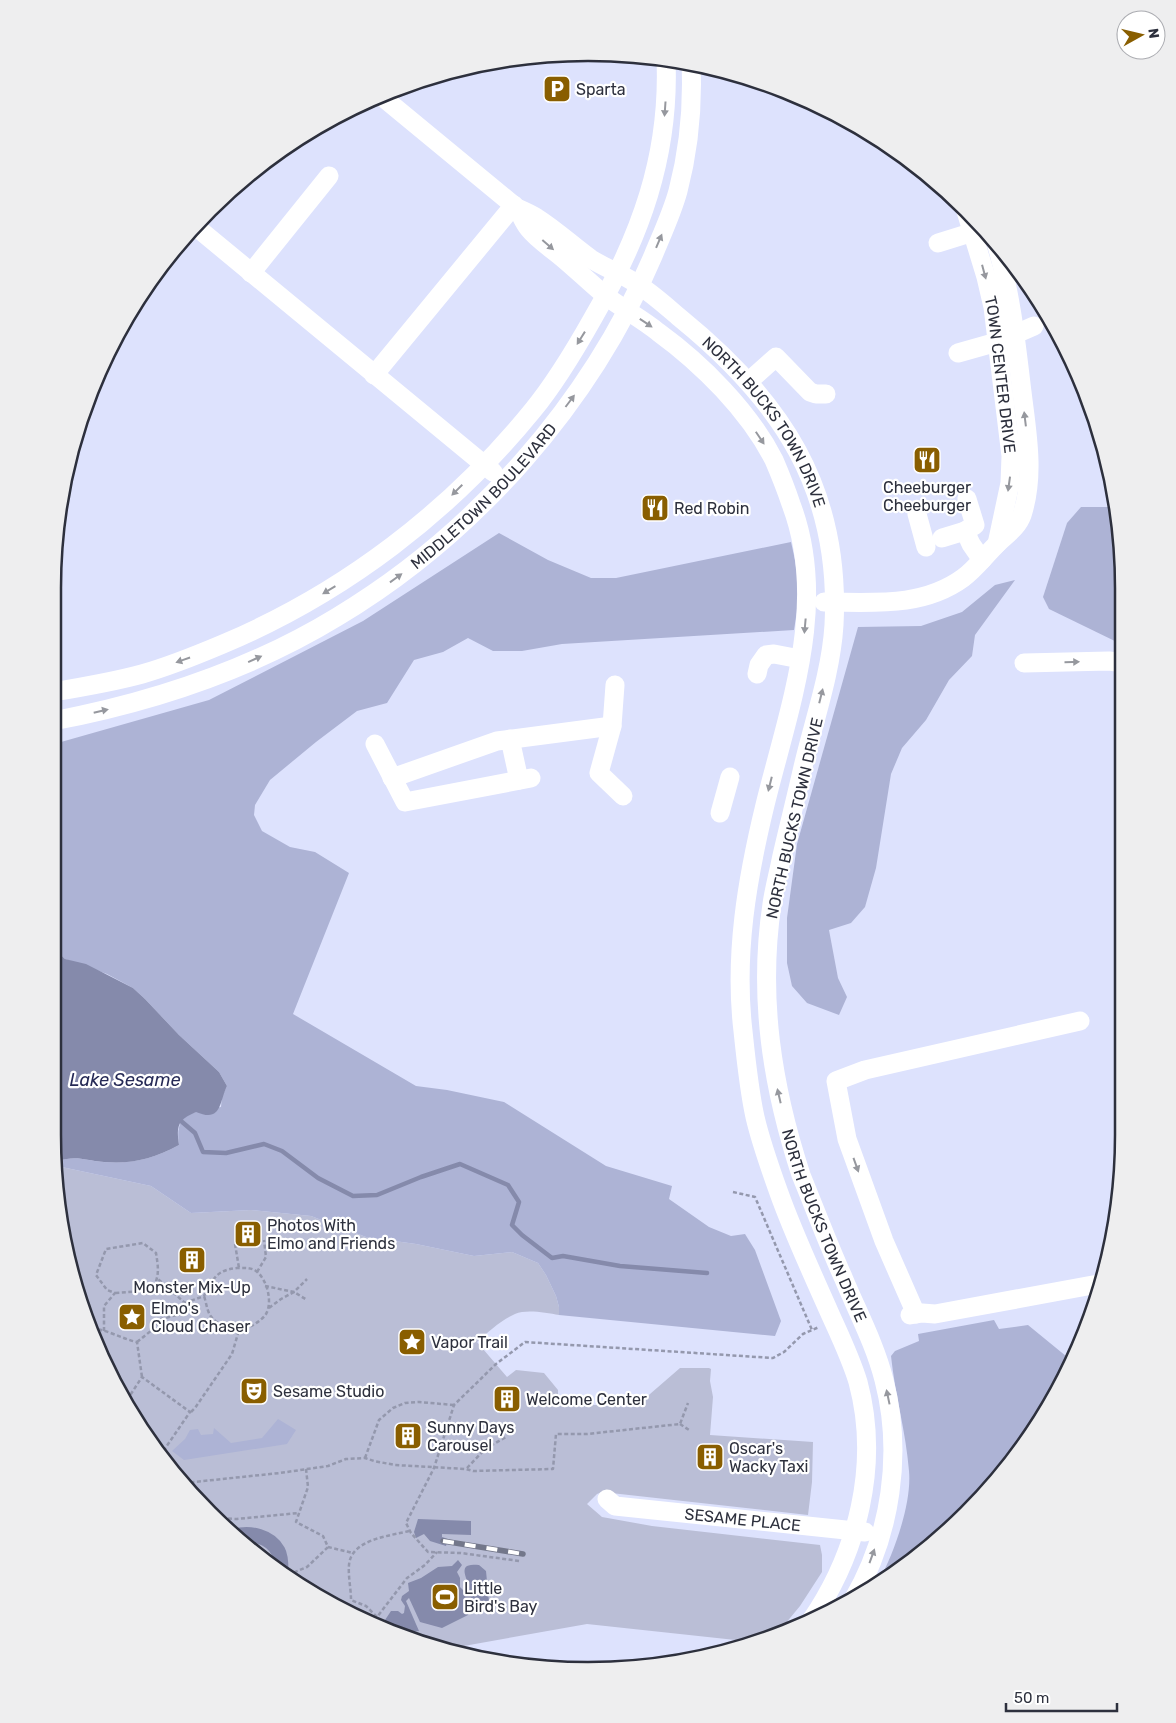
<svg xmlns="http://www.w3.org/2000/svg" width="1176" height="1723" font-family="Rubik,sans-serif">
<style>
.green{fill:#babed6}
.forest{fill:#adb3d5}
.water{fill:#858aab}
.lines{fill:none;stroke-linecap:round;stroke-linejoin:round}
.stream{stroke:#858aab;stroke-width:4.5}
.canal{stroke:#858aab;stroke-width:15}
.path{stroke:#9498ad;stroke-width:2.5;stroke-dasharray:4 2.5;stroke-linecap:butt}
.minor{stroke:#fff;stroke-width:19}
.rail-casing{stroke:#73778a;stroke-width:5.5}
.rail{stroke:#fff;stroke-width:4;stroke-dasharray:11;stroke-linecap:butt}
.oneway{fill:#96989e}
.labels{text-anchor:middle;stroke-width:4.5;stroke-linejoin:round;paint-order:stroke}
.poi-label{font-size:16px;fill:#2d303d;stroke:#fff;text-anchor:start}
.street-label{font-size:16px;fill:#2d303d;stroke:#fff}
.water-label{font-size:18px;font-style:italic;fill:#262a56;stroke:#fff}
.rim{fill:none;stroke:#2d303d;stroke-width:2.5}
</style>
<rect width="100%" height="100%" fill="#dde2fd"/>
<!-- green -->
<path class="green" d="M57,1166L151,1186L191,1213L251,1210L311,1216L366,1237L416,1244L474,1256L512,1252L538,1263L546,1275L556,1296L559,1307V1315C546,1313 527,1309 515,1314C501,1320 488,1332 477,1342L507,1377L516,1370L544,1373L558,1390V1396C575,1407 614,1405 635,1407L680,1368H709L711,1369L710,1381L713,1397L710,1435L813,1442L812,1482L808,1515L602,1492L597,1494L587,1504L602,1517L652,1526L820,1545L822,1555V1572L800,1606L776,1635L754,1642L587,1624L447,1649L383,1630L262,1560L209,1513L143,1433L81,1307L57,1205Z"/>
<!-- forest -->
<g class="forest">
<path d="M1081,507H1115L1123,588V645L1049,609L1043,597L1067,523Z"/>
<path d="M499,533L548,560L591,578H616L791,542C799,575 800,596 794,630L562,644L522,651H493L468,638L443,652L414,660L387,703L357,711L316,742L270,780L255,805L254,815L262,831L290,847L315,852L349,873L293,1014L416,1086L447,1090L504,1102L606,1166L672,1186L669,1199L709,1227L731,1236L745,1234L755,1250L781,1321L775,1336L559,1315V1307L556,1296L546,1275L538,1263L512,1252L474,1256L416,1244L366,1237L311,1216L251,1210L191,1213L151,1186L57,1166V1161C78,1155 83,1160 103,1162C133,1164 153,1159 179,1145C174,1111 194,1112 221,1107L222,1096L227,1086L219,1072L179,1035L145,999L133,988L107,974L65,959L55,949L54,744L209,700L363,621Z"/>
<path d="M1015,580L975,635L972,656L949,680L926,720L902,748L891,774L876,868L865,907L851,923L829,930L838,978L847,997L839,1015L807,1003L792,986L787,963V918L797,844L858,627L921,626L962,612L995,585Z"/>
<path d="M994,1320L999,1329L1028,1325L1072,1361L1068,1372L1033,1433L967,1513L879,1581C894,1553 912,1503 909,1471C906,1432 895,1395 891,1356L895,1351L919,1341L918,1334Z"/>
<path d="M278,1419L296,1430L287,1444L184,1460L172,1451L185,1439L190,1430L198,1429L201,1435L213,1434L214,1428L231,1443L262,1438Z"/>
</g>
<!-- water -->
<g class="water">
<path d="M55,949L65,959L86,964L133,988L145,999L179,1035L219,1072L227,1086C219,1102 222,1123 196,1112C178,1120 176,1125 179,1145C153,1159 133,1164 104,1162C83,1160 78,1155 57,1161Z"/>
<path d="M418,1519L471,1521V1535L442,1534V1537L448,1539L446,1546L430,1541L424,1534L416,1538L414,1532Z"/>
<path d="M458,1560L462,1565L457,1572L460,1578V1587L464,1591L469,1588C468,1578 455,1562 479,1565L486,1571L489,1602L486,1606H477L473,1598H468L466,1602L469,1613L468,1615L442,1628L420,1622L409,1598L406,1601L419,1631L397,1634L383,1630V1623L391,1611H398L402,1614L404,1613L405,1606L401,1600L402,1596L409,1591L408,1583L421,1578L438,1567L452,1566Z"/>
</g>
<g class="lines">
<!-- stream -->
<path class="stream" d="M181,1121L195,1133L203,1152L226,1153L264,1144L282,1151L318,1178L353,1196L377,1195L421,1177L460,1164L508,1185L519,1202L512,1225L522,1235L552,1258L563,1256L620,1266L707,1273"/>
<!-- canal -->
<path class="canal" d="M235,1536C250,1532 270,1536 278,1551C281,1556 281,1564 281,1571"/>
<!-- path -->
<g class="path">
<path d="M733,1192L755,1197L812,1330"/>
<path d="M235,1244L239,1268"/>
<path d="M257,1272L266,1257L264,1240"/>
<path d="M265,1286L294,1292L307,1279"/>
<path d="M185,1303L204,1296C213,1279 216,1270 237,1268C244,1268 250,1267 256,1271C267,1279 273,1302 266,1314C261,1322 242,1333 232,1330C226,1328 213,1321 210,1315C207,1310 206,1302 204,1296"/>
<path d="M269,1308L281,1299L294,1292L307,1300"/>
<path d="M92,1329C101,1327 125,1340 137,1342L142,1377"/>
<path d="M104,1331V1306L115,1293L107,1290L96,1275L106,1249L143,1243L156,1253C158,1266 160,1275 153,1288L142,1291L115,1293"/>
<path d="M137,1342L157,1326L161,1319L181,1314L185,1303L158,1279"/>
<path d="M127,1400L142,1377L190,1412L164,1450"/>
<path d="M191,1412L195,1408L232,1354L239,1330"/>
<path d="M680,1424L689,1430"/>
<path d="M158,1451L164,1450L165,1459"/>
<path d="M365,1458L379,1420L393,1408L405,1403L419,1402L454,1405"/>
<path d="M467,1468L485,1449L506,1437"/>
<path d="M306,1469L308,1487L296,1522L323,1536L328,1547L353,1553"/>
<path d="M184,1483L280,1473L328,1466L346,1459L365,1458L374,1461L395,1465L466,1469L473,1471L553,1469L556,1434H587L680,1424L688,1403"/>
<path d="M191,1492L192,1481"/>
<path d="M215,1518L237,1519L299,1513"/>
<path d="M409,1531C390,1536 351,1539 349,1565C348,1576 351,1589 351,1600L366,1606L377,1617L407,1578L425,1565L437,1552"/>
<path d="M519,1561L461,1553L428,1552L411,1533L406,1523L434,1468L454,1405L496,1364L525,1342L773,1358L784,1352L803,1334L819,1327"/>
<path d="M288,1575L307,1567L328,1547"/>
</g>
<!-- minor -->
<g class="minor">
<path id="s1" d="M380,95L517,208C524,211 531,214 537,218C556,230 573,246 591,259C607,269 625,275 640,286C654,295 667,307 680,318C781,400 841,489 834,625C831,673 814,720 803,767C796,798 788,829 781,860C778,875 774,890 772,904C758,997 772,1086 801,1175C815,1209 828,1244 843,1277C857,1311 875,1344 884,1380C903,1453 891,1535 853,1600"/>
<path d="M517,208C521,215 524,223 529,229C537,239 549,247 559,255C575,268 590,283 606,296C623,309 642,319 658,332C702,364 749,411 774,460C780,474 786,489 791,504C829,604 789,707 765,805C747,879 734,955 743,1031C746,1060 749,1090 755,1117C761,1143 770,1168 779,1193C794,1235 813,1275 831,1316C841,1338 851,1359 858,1382C880,1464 858,1553 810,1622"/>
<path id="s2" d="M965,208L986,277L993,307L1011,456L1010,483L997,544"/>
<path d="M195,226L493,472"/>
<path d="M938,243L983,229"/>
<path d="M251,273L329,176"/>
<path d="M958,353L997,342L1034,326"/>
<path d="M374,375L514,205"/>
<path d="M749,381L776,357L810,392L816,394H826"/>
<path d="M917,514L926,547"/>
<path d="M965,531L971,544L982,560"/>
<path d="M942,538L965,531L975,525L967,499"/>
<path d="M824,602C871,602 922,608 963,578C975,569 984,557 995,546C1004,536 1017,529 1022,515C1035,475 1027,433 1022,392C1016,342 1011,294 997,246"/>
<path d="M1024,663L1109,661L1124,663"/>
<path d="M757,674L759,665L766,655L774,654L800,659"/>
<path d="M615,685L612,726L599,773L623,796"/>
<path d="M53,692C83,687 113,682 142,674C170,666 197,655 223,644C344,593 450,512 533,410C556,382 575,350 593,318C640,237 670,156 666,60"/>
<path id="s3" d="M53,721C153,702 250,670 337,617C475,534 590,404 653,256C662,234 672,213 678,191C689,149 693,106 691,63"/>
<path d="M510,739L519,780"/>
<path d="M375,744L405,802L531,778"/>
<path d="M392,778L497,741L612,726"/>
<path d="M720,813L730,777"/>
<path d="M916,1314L884,1241L847,1139L836,1081L865,1070L1080,1021"/>
<path d="M910,1315L922,1313L935,1314L1098,1284"/>
<path id="s4" d="M607,1499L615,1506L865,1532"/>
</g>
<defs>
<path id="rail" d="M443,1541L523,1554"/>
</defs>
<!-- rail casing -->
<use href="#rail" class="rail-casing"/>
<!-- rail -->
<use href="#rail" class="rail"/>
</g>
<!-- one-way arrows -->
<defs><path id="oneway-solid" d="M-6-.8H1V-3.2L6.5 0L1 3.2V.8H-6Z" transform="scale(1.25)"/></defs>
<g class="oneway">
<use href="#oneway-solid" transform="translate(665 109) rotate(94)"/>
<use href="#oneway-solid" transform="translate(659 241) rotate(-67)"/>
<use href="#oneway-solid" transform="translate(548 245) rotate(41)"/>
<use href="#oneway-solid" transform="translate(984 272) rotate(75)"/>
<use href="#oneway-solid" transform="translate(646 323) rotate(34)"/>
<use href="#oneway-solid" transform="translate(581 338) rotate(122)"/>
<use href="#oneway-solid" transform="translate(570 401) rotate(-53)"/>
<use href="#oneway-solid" transform="translate(1025 419) rotate(-97)"/>
<use href="#oneway-solid" transform="translate(760 438) rotate(56)"/>
<use href="#oneway-solid" transform="translate(1009 484) rotate(98)"/>
<use href="#oneway-solid" transform="translate(457 490) rotate(135)"/>
<use href="#oneway-solid" transform="translate(396 578) rotate(-36)"/>
<use href="#oneway-solid" transform="translate(329 590) rotate(149)"/>
<use href="#oneway-solid" transform="translate(805 626) rotate(95)"/>
<use href="#oneway-solid" transform="translate(255 659) rotate(-24)"/>
<use href="#oneway-solid" transform="translate(183 660) rotate(161)"/>
<use href="#oneway-solid" transform="translate(1072 662) rotate(-1)"/>
<use href="#oneway-solid" transform="translate(821 696) rotate(-76)"/>
<use href="#oneway-solid" transform="translate(101 711) rotate(-13)"/>
<use href="#oneway-solid" transform="translate(770 784) rotate(104)"/>
<use href="#oneway-solid" transform="translate(779 1096) rotate(-103)"/>
<use href="#oneway-solid" transform="translate(856 1165) rotate(70)"/>
<use href="#oneway-solid" transform="translate(888 1397) rotate(-102)"/>
<use href="#oneway-solid" transform="translate(872 1556) rotate(-70)"/>
</g>
<!-- icons -->
<defs>
<symbol id="parking-square" viewBox="-11 -11 22 22"><rect x="-9" y="-9" width="18" height="18" rx="4" fill="#895e00" stroke="#fff"/><path d="M-3.5-5.5H1a3.5 3.5 0 0 1 0 7H-1V5.5H-3.5ZM-1-3.4V-.6H.8a1.4 1.4 0 0 0 0-2.8Z" fill="#fff"/></symbol>
<symbol id="restaurant-square" viewBox="-11 -11 22 22"><rect x="-9" y="-9" width="18" height="18" rx="4" fill="#895e00" stroke="#fff"/><path d="M-5-6h1v4h1v-4h1v4h1v-4h1v5L-1.5 .5V6h-2V.5L-5-1ZM5-6V6H3V1.5H1.5Q1.5-4 5-6Z" fill="#fff"/></symbol>
<symbol id="building-square" viewBox="-11 -11 22 22"><rect x="-9" y="-9" width="18" height="18" rx="4" fill="#895e00" stroke="#fff"/><path d="M-4-6H4V6H1V3H-1V6H-4ZM-2.5-4.3h1.7v1.8h-1.7ZM.8-4.3h1.7v1.8H.8ZM-2.5-1h1.7V.8h-1.7ZM.8-1h1.7V.8H.8Z" fill="#fff"/></symbol>
<symbol id="sight-square" viewBox="-11 -11 22 22"><rect x="-9" y="-9" width="18" height="18" rx="4" fill="#895e00" stroke="#fff"/><path d="M0-6L1.8-2.2L6-1.7L2.9 1.2L3.7 5.4L0 3.3L-3.7 5.4L-2.9 1.2L-6-1.7L-1.8-2.2Z" fill="#fff"/></symbol>
<symbol id="theatre-square" viewBox="-11 -11 22 22"><rect x="-9" y="-9" width="18" height="18" rx="4" fill="#895e00" stroke="#fff"/><path d="M-5-5.5Q0-4 5-5.5V0Q5 5 0 6Q-5 5-5 0ZM-3.3-2.5H-1v1.5H-3.3ZM1-2.5H3.3v1.5H1ZM-2.8 1Q0 5.5 2.8 1Z" fill="#fff"/></symbol>
<symbol id="stadium-square" viewBox="-11 -11 22 22"><rect x="-9" y="-9" width="18" height="18" rx="4" fill="#895e00" stroke="#fff"/><path d="M0-5a6.5 5 0 1 0 0 10a6.5 5 0 1 0 0-10ZM-3.5-1.8h7v3.6h-7Z" fill="#fff"/></symbol>
</defs>
<g fill-rule="evenodd">
<use href="#parking-square" x="541" y="73" width="32" height="32"/>
<use href="#restaurant-square" x="911" y="444" width="32" height="32"/>
<use href="#restaurant-square" x="639" y="492" width="32" height="32"/>
<use href="#building-square" x="232" y="1218" width="32" height="32"/>
<use href="#building-square" x="176" y="1244" width="32" height="32"/>
<use href="#sight-square" x="116" y="1301" width="32" height="32"/>
<use href="#sight-square" x="396" y="1326" width="32" height="32"/>
<use href="#theatre-square" x="238" y="1375" width="32" height="32"/>
<use href="#building-square" x="491" y="1383" width="32" height="32"/>
<use href="#building-square" x="392" y="1420" width="32" height="32"/>
<use href="#building-square" x="694" y="1441" width="32" height="32"/>
<use href="#stadium-square" x="429" y="1581" width="32" height="32"/>
</g>
<g class="labels">
<!-- poi labels -->
<g class="poi-label">
<text x="576" y="95">Sparta</text>
<text x="927" y="493" text-anchor="middle">Cheeburger<tspan x="927" dy="18">Cheeburger</tspan></text>
<text x="674" y="514">Red Robin</text>
<text x="267" y="1231">Photos With<tspan x="267" dy="18">Elmo and Friends</tspan></text>
<text x="192" y="1293" text-anchor="middle">Monster Mix-Up</text>
<text x="151" y="1314">Elmo's<tspan x="151" dy="18">Cloud Chaser</tspan></text>
<text x="431" y="1348">Vapor Trail</text>
<text x="273" y="1397">Sesame Studio</text>
<text x="526" y="1405">Welcome Center</text>
<text x="427" y="1433">Sunny Days<tspan x="427" dy="18">Carousel</tspan></text>
<text x="729" y="1454">Oscar's<tspan x="729" dy="18">Wacky Taxi</tspan></text>
<text x="464" y="1594">Little<tspan x="464" dy="18">Bird's Bay</tspan></text>
</g>
<!-- street labels -->
<g class="street-label">
<text dy="6" stroke="none"><textPath href="#s2" startOffset="171">TOWN CENTER DRIVE</textPath></text>
<text dy="6" stroke="none"><textPath href="#s1" startOffset="511">NORTH BUCKS TOWN DRIVE</textPath></text>
<text dy="6" stroke="none"><textPath href="#s3" startOffset="495">MIDDLETOWN BOULEVARD</textPath></text>
<text transform="translate(794 818) rotate(-77)" y="6">NORTH BUCKS TOWN DRIVE</text>
<text dy="6" stroke="none"><textPath href="#s1" startOffset="1350">NORTH BUCKS TOWN DRIVE</textPath></text>
<text dy="6" stroke="none"><textPath href="#s4" startOffset="139">SESAME PLACE</textPath></text>
</g>
<!-- water labels -->
<g class="water-label">
<text x="125" y="1086">Lake Sesame</text>
</g>
</g>
<!-- crop -->
<path d="M0 0H1176V1723H0ZM588 61H588A527 527 0 0 1 1115 588V1135A527 527 0 0 1 588 1662H588A527 527 0 0 1 61 1135V588A527 527 0 0 1 588 61Z" fill="#eeeeef" fill-rule="evenodd"/>
<path class="rim" d="M588 61H588A527 527 0 0 1 1115 588V1135A527 527 0 0 1 588 1662H588A527 527 0 0 1 61 1135V588A527 527 0 0 1 588 61Z"/>
<!-- north arrow -->
<g transform="translate(1141 35) rotate(82)"><circle r="24" fill="#ffffff" stroke="#abacb1"/>
<path d="M0-4L9 19L0 12L-9 19Z" fill="#895e00"/>
<text y="-8" font-size="14" font-weight="bold" text-anchor="middle" fill="#2d303d">N</text>
</g>
<!-- scale -->
<path d="M1006 1703v8h111v-8" fill="none" stroke="#2d303d" stroke-width="2.5"/>
<text x="1014" y="1703" font-size="15" fill="#2d303d" stroke="#ffffff" stroke-width="4" paint-order="stroke">50 m</text>
</svg>
